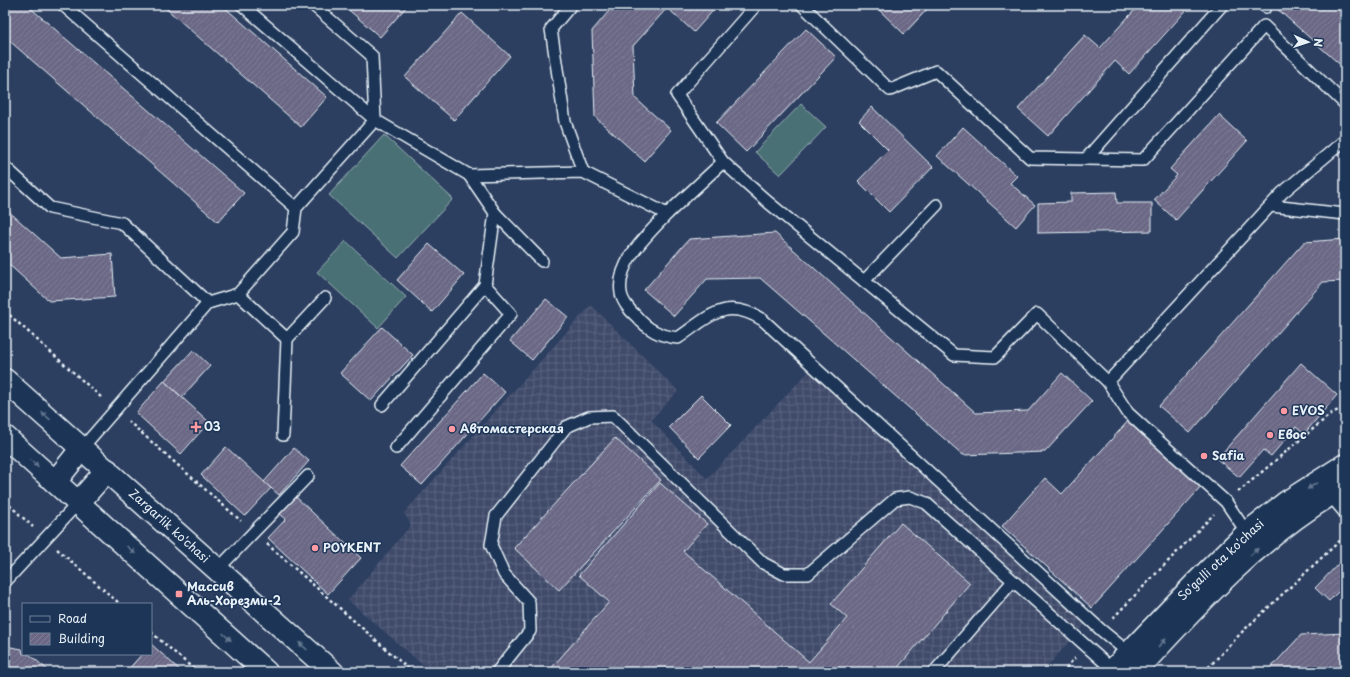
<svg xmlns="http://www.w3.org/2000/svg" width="1350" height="677" font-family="'Playpen Sans',sans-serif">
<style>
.industrial{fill:url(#industrial-grid)}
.grass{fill:#497074;stroke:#98b0b6}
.building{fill:url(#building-hatch);stroke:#e8f1f8}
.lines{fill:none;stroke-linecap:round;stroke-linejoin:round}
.lane-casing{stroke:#e8f1f8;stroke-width:14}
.secondary-casing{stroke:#e8f1f8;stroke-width:25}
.path{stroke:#e8f1f8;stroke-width:2.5;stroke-dasharray:3 3;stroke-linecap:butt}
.lane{stroke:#1d3557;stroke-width:11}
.secondary{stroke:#1d3557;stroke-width:22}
.oneway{fill:#64778f}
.poi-dot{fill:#ff9aa2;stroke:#1d3557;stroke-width:1.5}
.labels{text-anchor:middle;stroke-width:3;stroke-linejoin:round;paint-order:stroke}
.poi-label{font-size:12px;font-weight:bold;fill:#e8f1f8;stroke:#1d3557;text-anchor:start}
.street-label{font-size:12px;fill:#e8f1f8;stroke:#1d3557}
</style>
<defs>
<pattern id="industrial-grid" width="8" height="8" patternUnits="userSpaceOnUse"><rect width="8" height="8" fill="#404b6b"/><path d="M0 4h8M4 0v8" fill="none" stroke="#5c6581"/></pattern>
<pattern id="building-hatch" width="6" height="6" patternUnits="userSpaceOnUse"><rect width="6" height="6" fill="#6b6785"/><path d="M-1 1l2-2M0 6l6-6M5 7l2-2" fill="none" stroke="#807d97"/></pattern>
</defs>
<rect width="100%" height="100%" fill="#2d3f60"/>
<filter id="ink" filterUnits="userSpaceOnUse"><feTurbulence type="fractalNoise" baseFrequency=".025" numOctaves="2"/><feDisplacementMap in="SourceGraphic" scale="8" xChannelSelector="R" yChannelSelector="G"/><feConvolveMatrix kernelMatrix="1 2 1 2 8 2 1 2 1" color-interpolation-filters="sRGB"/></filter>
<g filter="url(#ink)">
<!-- industrial -->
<path class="industrial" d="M591,305L678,391L651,420L707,479L809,371L1087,622L1042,672H431L348,600L411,525L404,513Z"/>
<!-- grass -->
<g class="grass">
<path d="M801,104L826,127L780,175L755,152Z"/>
<path d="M384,135L453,199L398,258L329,195Z"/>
<path d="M346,241L406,297L378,328L317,272Z"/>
</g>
<!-- building -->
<g class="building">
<path d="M5,5H27L244,193L218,222L5,37Z"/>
<path d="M162,5H222L327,97L301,127Z"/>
<path d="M343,5H405L407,6L380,37Z"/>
<path d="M614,5H664L667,8L633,46L635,98L671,130L644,161L595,117L592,31Z"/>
<path d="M664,5H718L694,32Z"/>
<path d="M874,5H931L904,34Z"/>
<path d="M1139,5H1191L1129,74L1115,61L1048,136L1018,109L1085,35L1100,48Z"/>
<path d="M1276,5H1334L1345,15V69L1275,7Z"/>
<path d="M462,13L510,56L454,120L405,77Z"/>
<path d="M806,29L836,57L746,152L716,123Z"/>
<path d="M872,107L933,167L889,212L858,181L888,150L859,121Z"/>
<path d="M1219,115L1247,141L1176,220L1154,200L1177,175L1170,169Z"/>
<path d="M963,127L1017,176L1010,183L1035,205L1016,227L937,156Z"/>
<path d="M1116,192L1117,203H1152V231L1038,233V203L1071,202V193Z"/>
<path d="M5,208L61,258L112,254L115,297L49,301L5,261Z"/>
<path d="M775,233L976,413L1028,411L1062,373L1092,401L1045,452L963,455L760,278L707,279L674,316L644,290L689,239Z"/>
<path d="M1345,239V281L1323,282L1190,433L1159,406L1304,242Z"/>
<path d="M429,244L464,275L432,312L397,280Z"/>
<path d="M546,299L568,317L532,360L510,341Z"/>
<path d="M382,327L413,355L371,401L340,373Z"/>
<path d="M193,350L210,366L182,397L164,381Z"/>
<path d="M1301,363L1337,395L1304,434L1296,427L1271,456L1263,450L1239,477L1217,459Z"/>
<path d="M483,373L505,392L422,485L400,466Z"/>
<path d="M164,381L209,422L181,454L136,413Z"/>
<path d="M701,395L731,425L699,458L669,427Z"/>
<path d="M1130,419L1203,485L1092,608L1002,526L1045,478L1062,494Z"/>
<path d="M615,438L661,480L559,590L514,548Z"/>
<path d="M226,447L271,488L245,516L201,475Z"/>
<path d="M294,448L309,461L279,495L264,482Z"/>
<path d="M660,483L707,524L683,551L809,662L847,618L831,604L901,523L970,583L894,672H548L609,602L579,575Z"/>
<path d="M296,497L361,558L328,594L268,538L286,519L280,514Z"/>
<path d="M1345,557V585L1329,601L1315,588Z"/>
<path d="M1345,633V672H1267L1301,635Z"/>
<path d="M151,644L182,672H126L142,654H151Z"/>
<path d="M5,646L22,649L23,654H29L50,672H5Z"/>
</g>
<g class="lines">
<defs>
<g id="lane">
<path d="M63,5L296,208"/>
<path d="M242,5L375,120"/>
<path d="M313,5L372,56L375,120"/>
<path d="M571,5L551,29L565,122L583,172"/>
<path d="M802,5L890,90L936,71L1030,158L1143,160L1264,26L1345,104"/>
<path d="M1263,5L1266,7"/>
<path d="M1086,159L1222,5"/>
<path d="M723,162L677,95L756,5"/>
<path d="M5,167L50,208L122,223L208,303L82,448"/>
<path d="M1271,206L1345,214"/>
<path d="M495,213L542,261"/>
<path d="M667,214L723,162L769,203L954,355L995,357L1037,314L1108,382L1128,413L1226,502L1247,533"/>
<path d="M864,281L937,205"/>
<path d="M238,294L287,339L325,298"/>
<path d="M208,303L238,294L293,232L296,208L375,120L469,175L583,172L667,214C648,235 616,262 621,293C622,301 630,311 636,316C648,330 660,336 678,338C710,316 725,297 763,320L1101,630L1129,653"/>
<path d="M1108,382L1282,193L1345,140"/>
<path d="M382,405L485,285L495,213L469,175"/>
<path d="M283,435L287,339"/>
<path d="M396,448L511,314L485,285"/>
<path d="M1330,495L1345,513"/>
<path d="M217,570L308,476"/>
<path d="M5,582L78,503"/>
<path d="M497,672L530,631L529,602L504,574L491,545L496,516L566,427L589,417L613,416L763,563L784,574H808L895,499L910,497L926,503L1113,670"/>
<path d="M934,672L1013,581"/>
</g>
<g id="secondary">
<path d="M5,380L332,672"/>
<path d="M5,437L266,672"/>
<path d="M55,482L82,448"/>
<path d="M78,503L107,470"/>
<path d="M1111,672L1197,582L1247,533L1287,502L1345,465"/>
<path d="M1135,672C1197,604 1264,531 1345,486"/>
</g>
</defs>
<!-- lane casing -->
<use href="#lane" class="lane-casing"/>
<!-- secondary casing -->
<use href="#secondary" class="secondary-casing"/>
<!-- path -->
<g class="path">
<path d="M5,311L103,399"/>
<path d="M128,421L241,521"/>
<path d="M1238,492L1332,413L1345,407"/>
<path d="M5,501L33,527"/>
<path d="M267,544L412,672"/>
<path d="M57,549L120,604"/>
<path d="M1113,618L1214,514"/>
<path d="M151,632L197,672"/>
<path d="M1062,672L1075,658"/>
<path d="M1204,672L1243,631L1345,536"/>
</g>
<!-- lane -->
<use href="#lane" class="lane"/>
<!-- secondary -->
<use href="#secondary" class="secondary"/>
</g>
<!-- one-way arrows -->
<defs><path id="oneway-solid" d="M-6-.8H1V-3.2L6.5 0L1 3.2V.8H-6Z"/></defs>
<g class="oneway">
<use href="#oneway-solid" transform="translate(46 416) rotate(-139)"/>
<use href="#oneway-solid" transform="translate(34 463) rotate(42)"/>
<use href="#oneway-solid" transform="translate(1312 486) rotate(146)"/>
<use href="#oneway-solid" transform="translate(131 550) rotate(42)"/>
<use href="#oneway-solid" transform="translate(1254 552) rotate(-42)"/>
<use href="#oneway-solid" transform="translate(227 637) rotate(42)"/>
<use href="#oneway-solid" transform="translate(1162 643) rotate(-46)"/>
<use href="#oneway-solid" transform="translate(303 646) rotate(-138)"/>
</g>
</g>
<!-- markers -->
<g class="poi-dot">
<circle cx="1284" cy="411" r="4"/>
<path d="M194 421h4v4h4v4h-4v4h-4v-4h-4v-4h4z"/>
<circle cx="452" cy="429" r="4"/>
<circle cx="1270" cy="435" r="4"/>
<circle cx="1204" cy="456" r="4"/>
<circle cx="315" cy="548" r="4"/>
<rect x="175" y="590" width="8" height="8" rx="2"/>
</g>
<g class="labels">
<!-- poi labels -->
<g class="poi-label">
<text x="1292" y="415">EVOS</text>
<text x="204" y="431">03</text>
<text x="460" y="433">Автомастерская</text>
<text x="1278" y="439">Евос</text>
<text x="1212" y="460">Safia</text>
<text x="323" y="552">POYKENT</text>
<text x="187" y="591">Массив<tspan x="187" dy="14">Аль-Хорезми-2</tspan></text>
</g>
<!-- street labels -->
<g class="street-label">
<text transform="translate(169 526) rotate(42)" y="4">Zargarlik ko'chasi</text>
<text transform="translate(1221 560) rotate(-43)" y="4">So'galli ota ko'chasi</text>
</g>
</g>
<!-- margin -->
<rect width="1350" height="677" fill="none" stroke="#1d3557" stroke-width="20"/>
<rect x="10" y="10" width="1330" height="657" fill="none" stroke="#e8f1f8" stroke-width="1.5" filter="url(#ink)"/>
<!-- legend -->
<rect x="22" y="603" width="130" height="52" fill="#1d3557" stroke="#6e8097"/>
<rect x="30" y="616" width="20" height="6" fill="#1d3557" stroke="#6e8097"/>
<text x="58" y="623" font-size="12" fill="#e8f1f8">Road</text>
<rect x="30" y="633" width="20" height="12" fill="url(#building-hatch)" stroke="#6e8097"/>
<text x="58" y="643" font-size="12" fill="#e8f1f8">Building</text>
<!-- north arrow -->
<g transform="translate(1308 42) rotate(93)" stroke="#1d3557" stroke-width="3" paint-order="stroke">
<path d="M0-3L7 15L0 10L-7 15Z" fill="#e8f1f8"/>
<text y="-6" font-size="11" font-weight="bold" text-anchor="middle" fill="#e8f1f8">N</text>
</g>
</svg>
